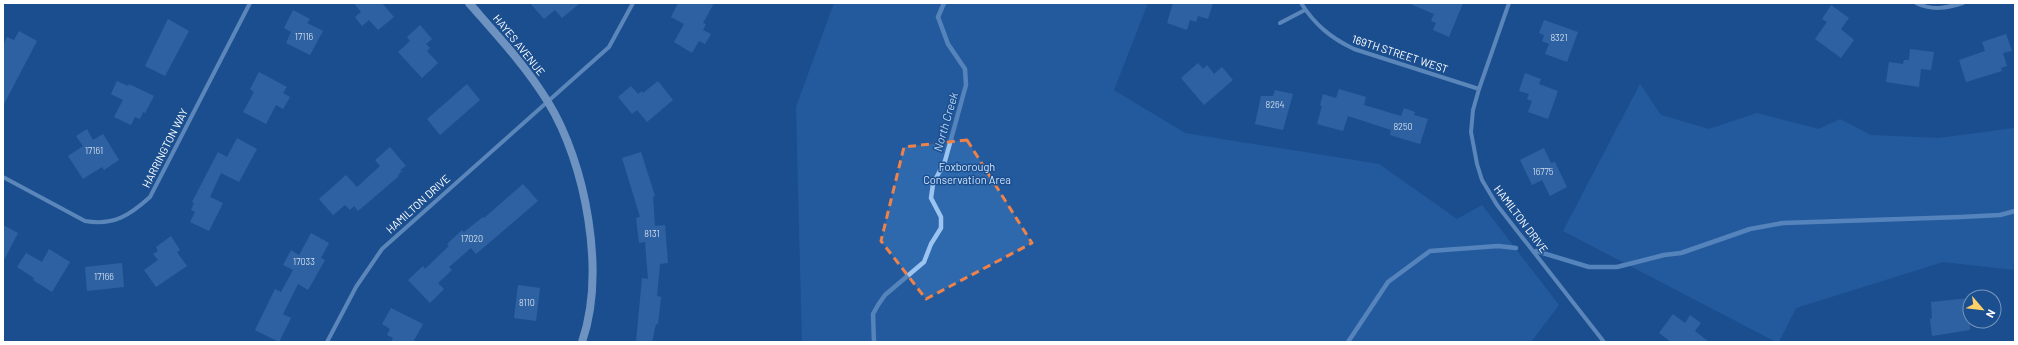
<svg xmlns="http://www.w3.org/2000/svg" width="2018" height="345" font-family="Barlow,sans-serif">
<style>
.green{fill:#2e69ad}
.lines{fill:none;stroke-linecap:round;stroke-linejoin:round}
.stream{stroke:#9cc4f0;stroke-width:4.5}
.building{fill:#4478b7}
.street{stroke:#a9c9ee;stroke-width:4}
.secondary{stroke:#d6e6fa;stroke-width:8}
.marked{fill:none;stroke:#ee8249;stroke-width:3;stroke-dasharray:8 5;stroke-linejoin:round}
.labels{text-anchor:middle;stroke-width:3;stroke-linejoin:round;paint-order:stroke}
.number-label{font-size:9px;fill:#d0dded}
.street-label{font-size:11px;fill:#fff;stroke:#1b4f8f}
.park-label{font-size:11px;fill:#cfe3fa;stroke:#1b4f8f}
.water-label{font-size:12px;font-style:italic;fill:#b5d3f5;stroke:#1b4f8f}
</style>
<rect width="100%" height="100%" fill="#1b4f8f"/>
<!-- green -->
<g class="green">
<path d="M834,3H1148L1114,90L1185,133L1379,164L1457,219L1482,205L1559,305L1531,342H802L796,107Z"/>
<path d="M1640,84L1661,115L1709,129L1757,113L1819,129L1840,119L1871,135L1938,138L2015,128V270L1943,262L1796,308L1779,342H1776L1563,231Z"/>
</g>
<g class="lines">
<!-- stream -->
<g class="stream">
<path d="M1536,251L1589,267H1617L1664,255L1681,253L1750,229L1783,223L1961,217L2000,215L2015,211"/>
<path d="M874,342L873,314L878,305L885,295L924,262L931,244L941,228V217L931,198L933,184L945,161L966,85L965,69L948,44L938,17L944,3"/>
<path d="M1348,342L1388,282L1430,251L1498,246L1516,248"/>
</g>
</g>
<!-- building -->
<g class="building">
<path d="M354,3H382L394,17L378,30L369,20L362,26L355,17L361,12Z"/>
<path d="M530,3H580L562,18L555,10L544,19Z"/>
<path d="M678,3H714L703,23L706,24L703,30L711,34L705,44L699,41L692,53L674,42L684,24L671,17Z"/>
<path d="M1173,3H1213L1208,19L1198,16L1196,22L1190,20L1187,30L1167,23Z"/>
<path d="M1408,3H1463L1449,37L1433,30L1436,23L1431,21L1434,14Z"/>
<path d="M1831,5L1849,18L1841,29L1854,40L1841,58L1815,39L1827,22L1822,19Z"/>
<path d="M293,10L310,19L307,23L323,31L310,55L286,43L291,32L284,28Z"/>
<path d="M168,19L189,31L165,76L145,66Z"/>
<path d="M1544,20L1578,32L1567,62L1545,54L1549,44L1542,41L1544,35L1539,33Z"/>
<path d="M420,25L432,39L426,44L430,48L427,51L438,63L422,78L398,52L410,41L407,37Z"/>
<path d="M19,31L37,41L3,106V45L7,37L14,40Z"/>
<path d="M2006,34L2012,51L2003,53L2007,66L2001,68L2002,71L1966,82L1959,60L1985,51L1982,42Z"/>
<path d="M1910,49L1934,52L1931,70L1921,69L1919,87L1886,82L1889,62L1903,64L1904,60H1909Z"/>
<path d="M1198,63L1203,69L1207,65L1214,74L1222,67L1233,80L1204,105L1181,78Z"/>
<path d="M259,72L287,87L283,93L290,97L283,109L276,105L266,124L243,112L254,92L250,89Z"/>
<path d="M1525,73L1541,79L1539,84L1558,91L1548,119L1528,112L1532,101L1527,99L1529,94L1519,91Z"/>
<path d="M117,81L128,86L129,84L154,96L145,113L143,112L140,119L135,117L131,125L114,117L123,100L111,94Z"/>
<path d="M658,81L673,100L647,122L637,110L632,114L618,97L631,86L638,94L642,91L643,93Z"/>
<path d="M467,84L480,100L440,135L427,119Z"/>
<path d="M1339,89L1366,97L1364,105L1401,116L1404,108L1415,112L1414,115L1428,119L1420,144L1390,135L1391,130L1348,116L1343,131L1317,124L1322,106L1320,105L1323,94L1336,98Z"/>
<path d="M1275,90L1293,94L1283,130L1255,124L1261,96H1273Z"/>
<path d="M87,129L93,140L103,134L119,160L104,170L102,167L83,179L68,156L83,146L76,136Z"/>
<path d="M237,138L257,149L239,182L221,173L210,197L223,203L209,231L190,222L195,212L191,210L194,203L192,202L218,152L227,157Z"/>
<path d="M390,147L406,166L400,170L402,171L398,175L399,176L358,211L354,206L350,210L345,205L333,215L319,199L346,175L357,187L380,166L375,160Z"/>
<path d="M1544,148L1551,163L1555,162L1567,187L1550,196L1542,180L1532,185L1520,160Z"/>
<path d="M641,152L655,196L653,197L655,226L665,225L668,263L660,264L657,296L661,297L658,324H656L652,342H636L642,278L648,279L645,242L639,243L636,218L640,217L622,158Z"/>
<path d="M523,184L538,201L476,254L471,248L449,267L452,270L438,283L444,289L430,303L408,280L423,266L425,269L449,246L447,244L462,230L464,232L483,217L484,218Z"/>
<path d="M3,225L18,233L3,262Z"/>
<path d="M311,233L329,243L321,258L325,260L308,290L298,284L283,314L291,318L279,342L255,330L275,289L281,292L293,270L283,265L291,250L299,255Z"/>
<path d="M171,236L180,250L177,252L187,266L156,287L144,270L158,260L153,254L158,251L156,247Z"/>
<path d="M49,249L70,262L52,292L33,280L34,278L17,267L26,253L42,262Z"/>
<path d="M122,263L124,287L87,291L85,267Z"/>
<path d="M518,285L540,288L536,321L514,318Z"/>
<path d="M1970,298V330L1932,336L1930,319L1932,318L1931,302Z"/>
<path d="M391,308L423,324L413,342H391L393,338L387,335L390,329L382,324Z"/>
<path d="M1673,314L1685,323L1690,315L1701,323L1695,331L1709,342H1671L1659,333Z"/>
</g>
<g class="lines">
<!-- street -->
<g class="street">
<path d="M1301,3C1315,25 1331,38 1354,49L1479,89"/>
<path d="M1509,3L1479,89L1473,110L1471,132L1477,164L1482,180L1497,205L1604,342"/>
<path d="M1916,3C1932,11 1947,8 1963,3"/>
<path d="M1280,23L1305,10"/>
<path d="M3,177L85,221C114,226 130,215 150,197L250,3"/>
<path d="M327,342L356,287L382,249L609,47L633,3"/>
</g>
<!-- secondary -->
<path class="secondary" d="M469,3C497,35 526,66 548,102C586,164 606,272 582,342"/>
</g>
<!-- marked area -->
<path d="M0 0H2018V345H0ZM967,140L1032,243L926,299L881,241L904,147Z" fill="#1b4f8f" fill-opacity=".55" fill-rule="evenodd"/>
<path class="marked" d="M967,140L1032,243L926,299L881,241L904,147Z"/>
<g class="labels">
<!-- number labels -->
<g class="number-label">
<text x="304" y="40">17116</text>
<text x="1559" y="41">8321</text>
<text x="1275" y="108">8264</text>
<text x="1403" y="130">8250</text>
<text x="94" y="154">17161</text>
<text x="1543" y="175">16775</text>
<text x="652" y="237">8131</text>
<text x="472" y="242">17020</text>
<text x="304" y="265">17033</text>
<text x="104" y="280">17166</text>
<text x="527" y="306">8110</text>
</g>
<!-- street labels -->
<g class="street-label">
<text transform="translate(519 45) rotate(51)" y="4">HAYES AVENUE</text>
<text transform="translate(1400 54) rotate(18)" y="4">169TH STREET WEST</text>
<text transform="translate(165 148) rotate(-63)" y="4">HARRINGTON WAY</text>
<text transform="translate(418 204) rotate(-42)" y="4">HAMILTON DRIVE</text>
<text transform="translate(1521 219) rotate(53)" y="4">HAMILTON DRIVE</text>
</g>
<!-- park labels -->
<g class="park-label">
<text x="967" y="171">Foxborough<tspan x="967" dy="13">Conservation Area</tspan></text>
</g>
<!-- water labels -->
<g class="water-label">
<text transform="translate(946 122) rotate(-74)" y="4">North Creek</text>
</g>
</g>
<!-- border -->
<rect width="2018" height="345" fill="none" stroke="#ffffff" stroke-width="8"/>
<!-- north arrow -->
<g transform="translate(1982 309) rotate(118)"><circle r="19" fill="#1b4f8f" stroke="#7695bc"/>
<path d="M0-3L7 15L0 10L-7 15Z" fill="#ffd166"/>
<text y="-6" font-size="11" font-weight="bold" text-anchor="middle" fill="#ffffff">N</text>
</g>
</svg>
